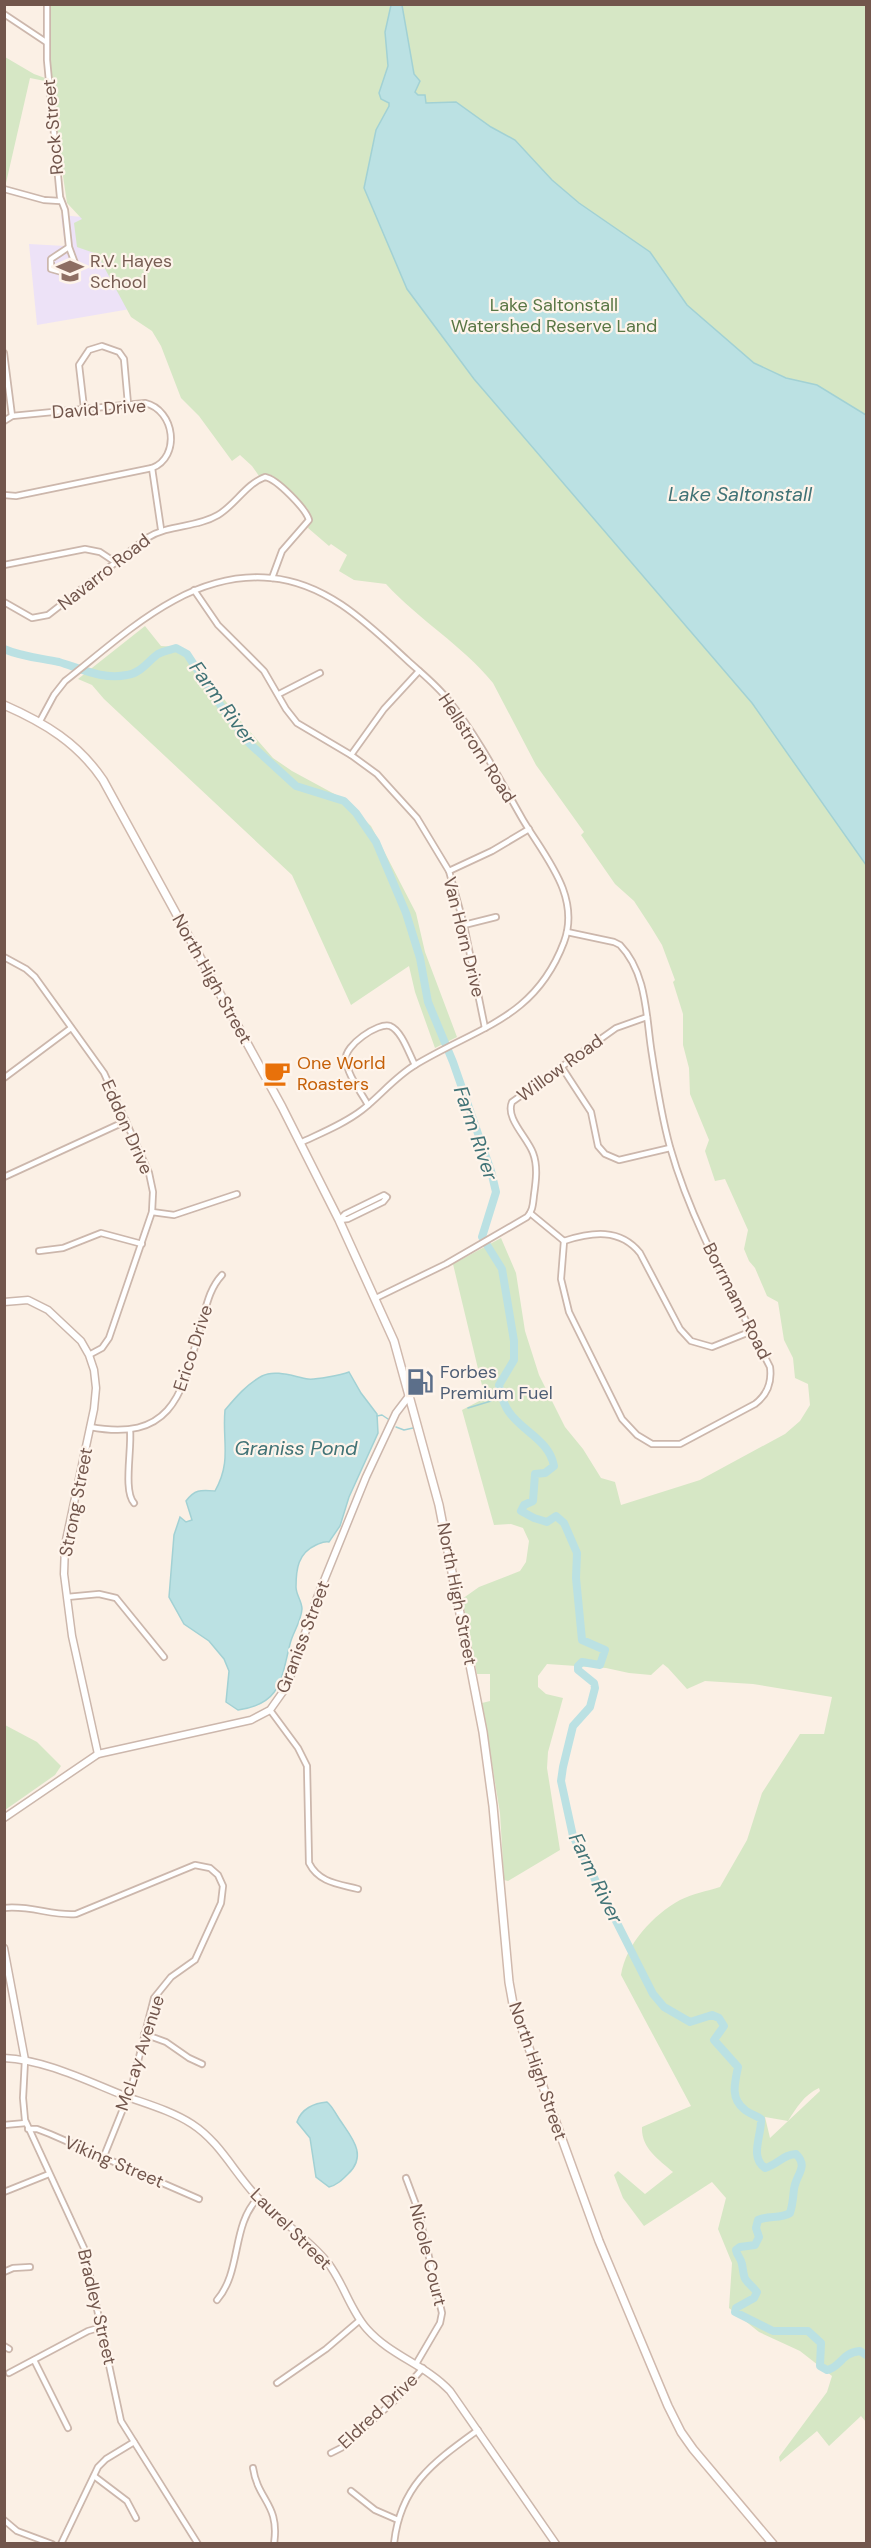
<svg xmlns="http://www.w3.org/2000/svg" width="871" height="2548" font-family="'DM Sans',sans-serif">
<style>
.education{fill:#ede2f7}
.green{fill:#d6e7c5;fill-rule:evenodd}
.water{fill:#bbe1e3;stroke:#a2d1d4;stroke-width:1.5}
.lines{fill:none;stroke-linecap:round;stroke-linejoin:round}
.stream{stroke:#a2d1d4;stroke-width:1.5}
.river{stroke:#bbe1e3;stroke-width:8}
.minor-casing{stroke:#ccb7ac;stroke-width:8}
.tertiary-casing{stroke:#ccb7ac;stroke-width:9}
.secondary-casing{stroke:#d0b9ad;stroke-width:10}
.minor{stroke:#fff;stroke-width:4.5}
.tertiary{stroke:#fff;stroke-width:6}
.secondary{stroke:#fff;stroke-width:7}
.labels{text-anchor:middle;stroke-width:4.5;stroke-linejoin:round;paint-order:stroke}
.street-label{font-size:18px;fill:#72564c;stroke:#fef4eb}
.education-label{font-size:18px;fill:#785e54;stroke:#fef4eb;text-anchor:start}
.park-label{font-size:18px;fill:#597745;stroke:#fef4eb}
.food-label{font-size:18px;fill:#c56008;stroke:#fef4eb;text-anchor:start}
.service-label{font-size:18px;fill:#4e5e75;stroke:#fef4eb;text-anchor:start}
.water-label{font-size:20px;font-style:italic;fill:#417376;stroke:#fef4eb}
</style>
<rect width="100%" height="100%" fill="#fbf0e5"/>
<!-- education -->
<path class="education" d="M61,215L82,217L136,308L37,325L29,244L65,246Z"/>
<!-- green -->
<g class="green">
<path d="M51,5H866V2422L861,2416L829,2446L817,2431L780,2462L779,2457L827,2392L832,2376L800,2351L759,2332L729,2308L732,2263L718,2229L726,2198L712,2182L644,2226L623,2198L614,2175L618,2171L645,2194L673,2172C658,2159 641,2148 642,2127L691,2106L621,1975C626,1944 653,1915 680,1900C692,1894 707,1891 720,1887L747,1840L762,1793L800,1734H824L832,1697L753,1684L705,1681L687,1689L668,1668L663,1664L651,1675L629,1673L606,1668L547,1664L538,1676V1687L546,1694L563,1698L548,1752L547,1768L560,1850L508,1881L504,1880L500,1813L482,1703L490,1701V1674H477L462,1599L479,1587L520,1571L526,1562L529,1541L523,1528L511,1524L494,1525L462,1410L485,1398L453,1264L501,1238L516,1273L525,1331L539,1375L565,1427L583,1449L601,1478L615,1482L621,1505L700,1480L785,1434L800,1421L810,1405L808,1384L795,1378L793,1358L784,1340L778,1302L767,1296L755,1268L749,1261L744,1249L748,1230L725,1179L715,1181L705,1151L709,1140L690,1094L689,1068L683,1045V1014L673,982L675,980L662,945L651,927L634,901L615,884L581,835L584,832L536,765L493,683C462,645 419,620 386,584L354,580L339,571L347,555L331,544L329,546L308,528L312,518L307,508L273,476L269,474L259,476L252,466L240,455L232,461L199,416L181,398L161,346L152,331L131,317L97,254L77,247L74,223L82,219L67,203L59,149L51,71ZM819,2088L820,2091L770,2138L765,2117L788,2121C797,2107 804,2095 819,2088Z"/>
<path d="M5,57L34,74L45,78V81L30,78L6,183Z"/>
<path d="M145,626L161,646L179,647L191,655L239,719L273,758L292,771L340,797L371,826L416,913L425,952L457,1037L435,1048L415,992L409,966L351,1005L292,875L104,699L92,685L78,679Z"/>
<path d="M5,1725L37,1742L61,1766L55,1775L5,1810Z"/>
</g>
<!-- water -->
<g class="water">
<path d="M391,5H402L414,74L420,81L415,92L418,95H425L426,103L456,102L491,127L515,140L552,180L579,203L650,252L687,305L754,363L786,378L817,385L866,415V865L752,703L474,379L407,289L364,188L376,130L389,106V103L381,99L379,93L388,66L385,32Z"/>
<path d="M349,1372L361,1393L377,1414L378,1433L349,1497L340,1526L329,1542C324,1541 321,1543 316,1545C298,1553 296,1569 296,1587C296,1595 302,1601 302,1609C301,1622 293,1632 290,1644C281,1680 281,1704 238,1710L226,1702L229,1671L224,1659L209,1641L184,1624L169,1597L174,1535L180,1517L186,1522L192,1520L186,1501C195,1489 201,1490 215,1491C232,1461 222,1441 225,1410C236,1397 247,1384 262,1376C275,1369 295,1377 308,1379C315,1380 341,1375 349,1372Z"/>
<path d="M327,2102C332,2106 334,2111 338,2117C350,2136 369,2154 348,2174C342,2180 337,2185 329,2187L316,2177L310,2138L297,2122C301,2109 314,2103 327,2102Z"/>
</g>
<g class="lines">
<!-- stream -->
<g class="stream">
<path d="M497,1398L502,1397"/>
<path d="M468,1408L491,1401"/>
<path d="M377,1416L382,1415L388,1419"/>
<path d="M396,1427L404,1430L413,1428"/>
</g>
<!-- river -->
<path class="river" d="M4,649C22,657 41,658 59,662C82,669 103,680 127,675C141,673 148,661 158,654C163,651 170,650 176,648L187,654L223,709L250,744L296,786L344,801L356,813L376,842L406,913L420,958L428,1002L453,1062L491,1171L496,1192L482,1237L502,1269L514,1341V1360L499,1385C501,1394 503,1404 509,1412C523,1432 549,1440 554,1466L545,1473L535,1474L533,1501L524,1505L521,1511L534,1518L547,1522L556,1516L564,1523L577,1553L576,1578L582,1640L605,1650L600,1665L582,1662L578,1666V1670L594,1683L595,1688L590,1707L573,1726L563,1767L561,1781L573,1836L653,1994L664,2007L690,2022L712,2015L719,2018L724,2026L714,2040L738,2067C735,2082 730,2098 744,2109C749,2114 756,2115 761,2119C762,2135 749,2157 765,2168C777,2165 784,2154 796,2154C809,2167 796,2174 794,2189C793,2197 793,2204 790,2213C780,2219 769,2215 758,2220L756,2228L759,2237L755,2245L740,2247L736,2250C737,2256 741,2258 742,2264C745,2284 744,2277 757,2292L754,2298L736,2308L735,2312L773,2331H808L821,2343L820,2366L827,2370C841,2367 841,2353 860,2351L866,2355"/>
<defs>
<g id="minor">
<path d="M47,4V60L60,197L65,210L69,247L76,266L69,274L51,269V259L69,247"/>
<path d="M4,14L46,42"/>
<path d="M4,189L44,200L60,201"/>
<path d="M4,353L12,416"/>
<path d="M84,408L79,365L89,350L102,346L119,352L124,359L128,404"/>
<path d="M4,421L12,416L145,403C175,410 181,457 152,468L16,496L4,495"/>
<path d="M152,468L161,529"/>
<path d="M4,565L85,549L100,552L115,562"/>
<path d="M194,590L218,625L264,671L286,709L297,723L351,755L377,774L417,818L449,871L464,925L485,1028"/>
<path d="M4,602L32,618L48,615L147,538C170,524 196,528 218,515C235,505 246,484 265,477C277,479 306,509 309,520L282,551L272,578"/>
<path d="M279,694L320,673"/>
<path d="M40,721L54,695L65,681C125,634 188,570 271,578C327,583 368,624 407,660C421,673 437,685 449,701C478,737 500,780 523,820C545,857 581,896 564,942C535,1019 478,1027 415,1065C395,1077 380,1096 362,1110C344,1124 321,1133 300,1143"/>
<path d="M351,755L384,709L419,671"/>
<path d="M449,871L492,851L529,829"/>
<path d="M464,925L496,917"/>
<path d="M4,957L26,969L35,977L104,1073L149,1173L153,1192L152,1212L109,1338L102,1348L89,1355"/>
<path d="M561,1066L591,1112L598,1146L605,1154L619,1160L670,1148"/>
<path d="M4,1078L71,1028"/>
<path d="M368,1105C361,1092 347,1075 346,1059C344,1046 378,1022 390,1026C402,1031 409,1054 415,1065"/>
<path d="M4,1177L126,1121"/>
<path d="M384,1195L387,1197L383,1202L348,1219L339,1220L345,1214Z"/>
<path d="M152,1212L174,1215L237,1194"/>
<path d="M530,1213L564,1241"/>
<path d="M564,1241L561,1279L569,1312L622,1419L637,1435L652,1444H680L755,1404C767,1395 772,1382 770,1367C734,1296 692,1225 670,1147C661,1115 656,1081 651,1048C646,1013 646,972 620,945L614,942L567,932"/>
<path d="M564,1241C592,1232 620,1228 640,1253L680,1329L691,1341L712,1347L752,1331"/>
<path d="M39,1251L63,1248L101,1233L142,1244"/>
<path d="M376,1298L446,1264L527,1217C533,1211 533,1203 534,1195C536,1181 538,1166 533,1153C527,1137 505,1118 512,1102L616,1028L647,1017"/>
<path d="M90,1427C177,1443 183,1388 202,1321C207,1303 210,1288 222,1275"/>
<path d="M130,1430C132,1449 123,1491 134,1503"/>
<path d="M67,1597L99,1594L116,1598L164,1657"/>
<path d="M270,1710L298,1748L307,1766L309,1863C319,1883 339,1884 358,1889"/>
<path d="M4,1908C30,1905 52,1916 76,1914L195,1865L210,1868L218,1875L223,1886L221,1903L195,1960L171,1977L154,1998L131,2089L104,2156"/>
<path d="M144,2034L166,2042L189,2058L202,2064"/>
<path d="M25,2060L23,2098L25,2120L84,2248L121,2421L198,2544"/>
<path d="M4,2125L26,2123"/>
<path d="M28,2129H37L50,2134L199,2199"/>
<path d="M406,2178L418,2210L442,2313L440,2323L416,2364"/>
<path d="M4,2192L49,2174"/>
<path d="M4,2272L13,2268L30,2267"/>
<path d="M217,2300C242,2271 231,2226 258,2198"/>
<path d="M4,2346L9,2349"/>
<path d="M34,2360L68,2428"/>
<path d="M9,2373L88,2331L102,2327"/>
<path d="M277,2383L326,2349L360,2320"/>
<path d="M331,2453L341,2448L394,2401L423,2368"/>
<path d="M253,2468C258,2501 280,2504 274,2544"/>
<path d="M94,2476L127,2501L136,2518"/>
<path d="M351,2491L375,2510L398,2520"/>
<path d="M4,2520L17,2531L52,2544"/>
<path d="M61,2544L98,2467L106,2459L134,2442"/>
<path d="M394,2544C400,2485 434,2462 478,2430"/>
</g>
<g id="tertiary">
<path d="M4,1302L28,1300L48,1310L81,1341L89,1355L94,1370L96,1388L94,1409L65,1545L64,1574L72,1636L98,1754"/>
<path d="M4,1818L98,1754L251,1720L270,1710L287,1686L317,1598L366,1477L396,1413L409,1396"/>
<path d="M4,1948L25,2060"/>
<path d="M4,2058C46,2060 87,2081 125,2096C147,2104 172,2111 192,2124C220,2142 235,2174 258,2198C280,2221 308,2238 328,2263C344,2284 350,2310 367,2329C391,2356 426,2365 450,2391L556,2544"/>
</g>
<path id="secondary" d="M4,705C45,723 78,743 103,780L282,1107L339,1220L394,1341L439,1505L483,1732L493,1806L509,1982L513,2004L599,2241L668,2406L681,2432L693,2449L773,2544"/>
</defs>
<!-- minor casing -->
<use href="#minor" class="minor-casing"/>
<!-- tertiary casing -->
<use href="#tertiary" class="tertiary-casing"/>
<!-- secondary casing -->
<use href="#secondary" class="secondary-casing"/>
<!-- minor -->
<use href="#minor" class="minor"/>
<!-- tertiary -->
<use href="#tertiary" class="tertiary"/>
<!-- secondary -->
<use href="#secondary" class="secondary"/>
</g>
<!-- icons -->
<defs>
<symbol id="school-bare" viewBox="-9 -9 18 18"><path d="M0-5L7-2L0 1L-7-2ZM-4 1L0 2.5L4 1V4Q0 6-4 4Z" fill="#8d6e63" stroke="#fef4eb" stroke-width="2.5" paint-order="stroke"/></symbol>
<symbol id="cafe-bare" viewBox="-9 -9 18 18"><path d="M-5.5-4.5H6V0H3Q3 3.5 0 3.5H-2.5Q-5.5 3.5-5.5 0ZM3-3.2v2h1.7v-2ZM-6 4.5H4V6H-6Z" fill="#e8710a" stroke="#fef4eb" stroke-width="2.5" paint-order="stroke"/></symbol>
<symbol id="fuel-bare" viewBox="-9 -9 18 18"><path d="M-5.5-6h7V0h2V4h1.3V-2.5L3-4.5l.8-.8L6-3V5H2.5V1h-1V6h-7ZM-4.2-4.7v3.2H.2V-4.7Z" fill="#5c6f8a" stroke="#fef4eb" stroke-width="2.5" paint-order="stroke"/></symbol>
</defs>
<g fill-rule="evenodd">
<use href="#school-bare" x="51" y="252" width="38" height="38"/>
<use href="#cafe-bare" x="258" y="1054" width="38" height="38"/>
<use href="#fuel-bare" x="401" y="1363" width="38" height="38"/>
</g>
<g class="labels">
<!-- street labels -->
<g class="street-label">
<text transform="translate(53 127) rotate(-95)" y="6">Rock Street</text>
<text transform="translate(99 409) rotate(-4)" y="6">David Drive</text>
<text transform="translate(104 572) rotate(-38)" y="6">Navarro Road</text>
<text transform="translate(477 748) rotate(57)" y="6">Hellstrom Road</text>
<text transform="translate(464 937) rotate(76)" y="6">Van Horn Drive</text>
<text transform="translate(212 979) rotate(61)" y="6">North High Street</text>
<text transform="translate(560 1068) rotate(-36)" y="6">Willow Road</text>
<text transform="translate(127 1127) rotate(66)" y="6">Eddon Drive</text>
<text transform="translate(737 1301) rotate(63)" y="6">Borrmann Road</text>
<text transform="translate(193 1348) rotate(-72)" y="6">Erico Drive</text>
<text transform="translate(76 1502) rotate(-79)" y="6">Strong Street</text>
<text transform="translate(457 1594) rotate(79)" y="6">North High Street</text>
<text transform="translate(303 1637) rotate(-69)" y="6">Graniss Street</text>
<text transform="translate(140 2053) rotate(-72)" y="6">McLay Avenue</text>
<text transform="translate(538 2071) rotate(71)" y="6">North High Street</text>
<text transform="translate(114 2162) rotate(23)" y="6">Viking Street</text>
<text transform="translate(291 2229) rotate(45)" y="6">Laurel Street</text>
<text transform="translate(428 2255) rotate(76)" y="6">Nicole Court</text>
<text transform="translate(97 2307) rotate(77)" y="6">Bradley Street</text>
<text transform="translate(378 2411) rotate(-43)" y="6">Eldred Drive</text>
</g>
<!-- education labels -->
<g class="education-label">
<text x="90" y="267">R.V. Hayes<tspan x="90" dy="21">School</tspan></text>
</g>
<!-- park labels -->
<g class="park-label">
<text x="554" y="311">Lake Saltonstall<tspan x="554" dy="21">Watershed Reserve Land</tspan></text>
</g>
<!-- food labels -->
<g class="food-label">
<text x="297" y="1069">One World<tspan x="297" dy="21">Roasters</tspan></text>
</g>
<!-- service labels -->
<g class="service-label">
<text x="440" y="1378">Forbes<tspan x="440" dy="21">Premium Fuel</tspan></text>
</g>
<!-- water labels -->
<g class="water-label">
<text x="740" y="501">Lake Saltonstall</text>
<text transform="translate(223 703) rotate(54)" y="7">Farm River</text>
<text transform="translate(476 1133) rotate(71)" y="7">Farm River</text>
<text x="296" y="1455">Graniss Pond</text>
<text transform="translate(596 1878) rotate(64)" y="7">Farm River</text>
</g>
</g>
<!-- border -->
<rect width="871" height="2548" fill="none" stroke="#72564c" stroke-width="12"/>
</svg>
